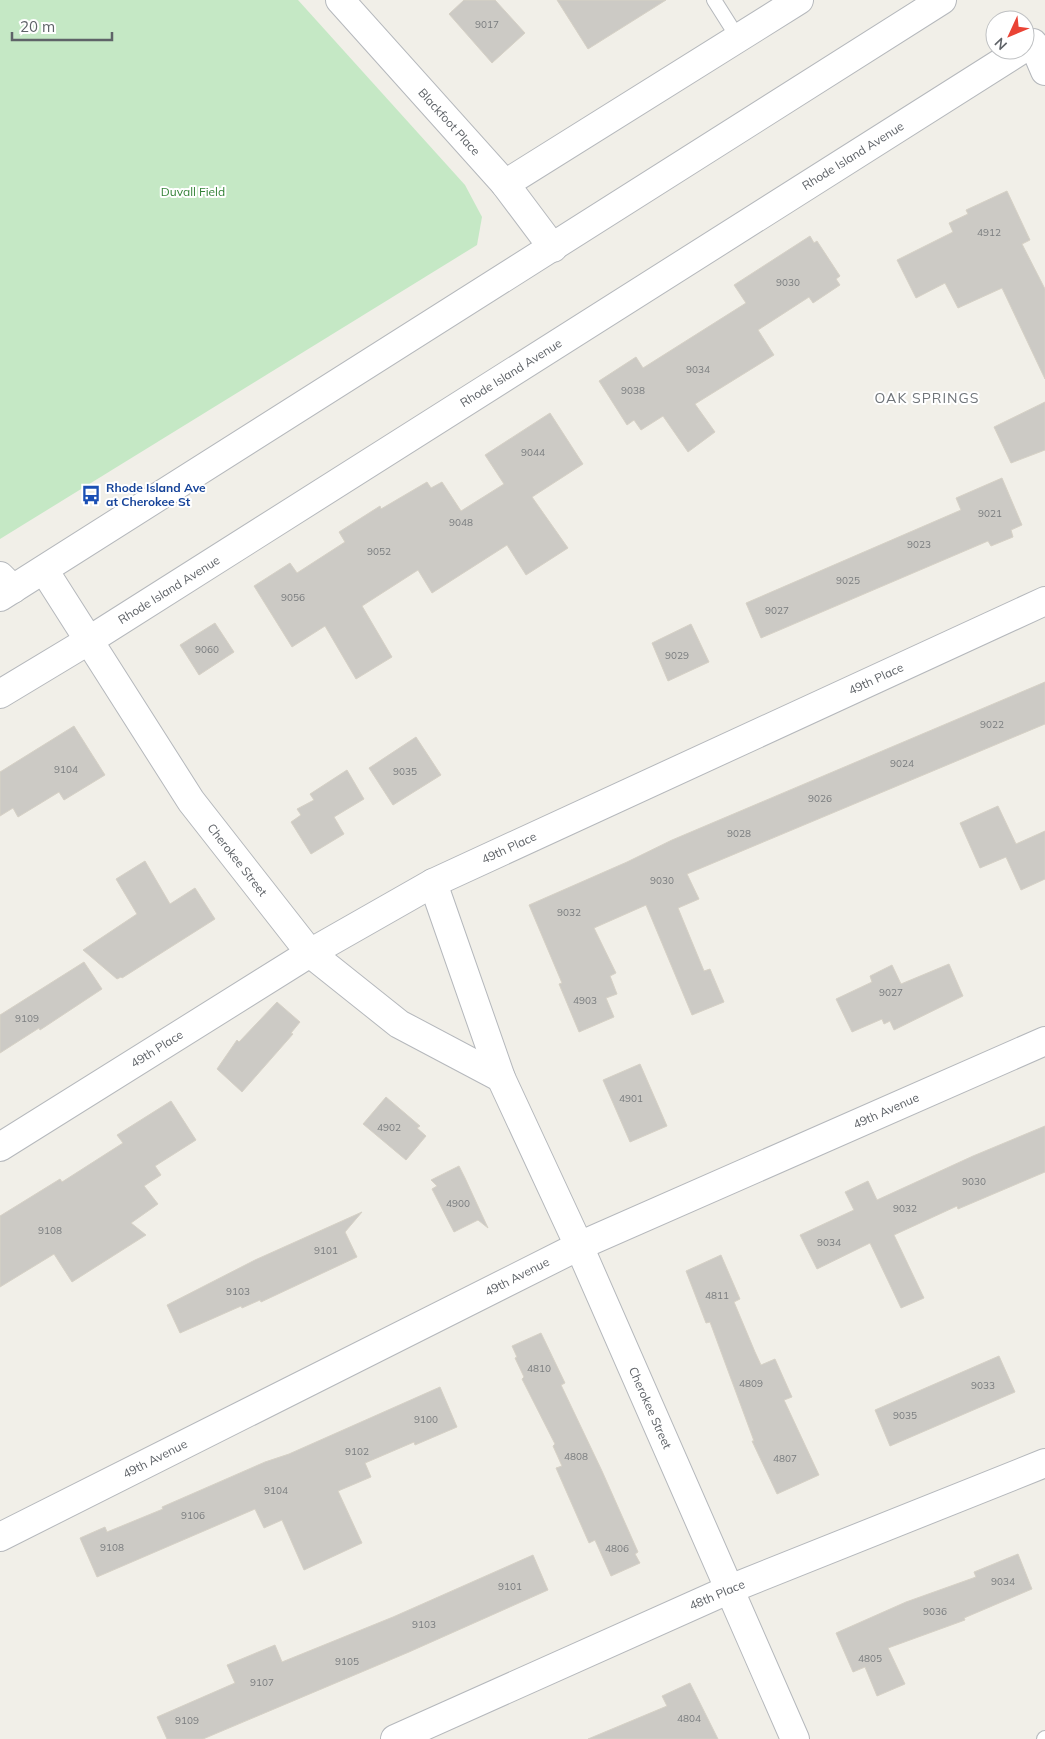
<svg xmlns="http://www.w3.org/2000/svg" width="1045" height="1739" font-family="Mulish,sans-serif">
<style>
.green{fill:#c5e8c5}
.building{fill:#cccac5;stroke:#d6d1c6}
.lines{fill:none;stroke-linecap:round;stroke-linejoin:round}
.service-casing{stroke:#b5b8bc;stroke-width:16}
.minor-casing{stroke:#b5b8bc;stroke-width:30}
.tertiary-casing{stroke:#b5b8bc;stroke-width:30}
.service{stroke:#fff;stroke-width:14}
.minor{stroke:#fff;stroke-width:28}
.tertiary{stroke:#fff;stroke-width:28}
.labels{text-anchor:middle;stroke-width:4;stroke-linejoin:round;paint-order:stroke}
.number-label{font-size:10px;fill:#7a7d7f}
.street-label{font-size:12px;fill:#5f6368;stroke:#fff}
.park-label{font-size:12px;fill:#348238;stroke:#fff}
.transit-label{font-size:12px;font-weight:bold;fill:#164399;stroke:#fff;text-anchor:start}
.neighbourhood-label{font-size:14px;letter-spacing:1px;fill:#70757a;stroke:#fff}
</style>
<rect width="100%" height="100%" fill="#f1efe8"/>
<!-- green -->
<path class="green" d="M0,0H298L465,185L482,217L477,245L0,539Z"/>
<!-- building -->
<g class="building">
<path d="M464,0H495L525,33L492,63L449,14Z"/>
<path d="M557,0H666L588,49Z"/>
<path d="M1007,191L1030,240L1022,244L1045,289V379L1002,288L958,308L945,283L916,298L897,260L953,232L949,223L968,214L966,210Z"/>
<path d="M810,236L814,243L817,241L840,276L836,279L840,285L813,303L809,297L758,330L774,355L695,404L715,432L688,452L663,416L641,430L634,420L627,425L599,381L636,357L643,368L746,303L734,285Z"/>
<path d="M1045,402V450L1011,463L994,427Z"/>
<path d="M550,413L583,464L532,497L568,548L526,575L507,545L432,593L418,570L362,606L392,657L356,679L325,626L292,647L254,586L290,563L297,573L345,542L339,532L380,506L381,509L427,482L431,488L442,482L461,511L504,484L485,455Z"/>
<path d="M1002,478L1022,525L1011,530L1013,537L991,546L988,541L761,638L746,603L961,510L956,498Z"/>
<path d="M215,623L234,652L199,675L180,645Z"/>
<path d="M691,624L709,662L668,681L652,643Z"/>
<path d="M1045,682V724L687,874L699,899L678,908L704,971L710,969L724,1002L692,1015L646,905L594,928L616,973L610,976L617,994L606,998L614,1017L579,1032L559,984L562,983L529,905L627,862L672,840Z"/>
<path d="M74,726L105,775L64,800L59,792L18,817L13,808L0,816V772Z"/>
<path d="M416,737L441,775L393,805L369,768Z"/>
<path d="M347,770L364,799L334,817L344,834L311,854L291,822L301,815L297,809L314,800L310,794Z"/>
<path d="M998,806L1016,844L1045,831V879L1021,890L1006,857L980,868L960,823Z"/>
<path d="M145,861L170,904L195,888L215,919L122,978L121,977L117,979L83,950L137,914L116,879Z"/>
<path d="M84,962L102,989L40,1030L39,1028L0,1053V1015Z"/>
<path d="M949,964L963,996L894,1030L890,1021L884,1024L882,1019L852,1032L836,999L872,982L870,976L892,965L901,984Z"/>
<path d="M277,1002L300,1022L291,1033L293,1034L242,1092L217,1069L237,1040L239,1042Z"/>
<path d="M640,1064L667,1126L630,1142L603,1080Z"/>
<path d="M386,1097L420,1126L417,1128L426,1136L406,1160L363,1124Z"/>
<path d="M171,1101L196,1140L155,1166L161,1175L144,1186L158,1204L131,1223L146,1235L72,1282L54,1254L0,1287V1216L60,1179L62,1182L123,1143L117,1135Z"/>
<path d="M1045,1126V1172L958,1209L957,1206L894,1235L924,1298L901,1308L870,1243L817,1269L800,1235L854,1210L845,1192L868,1181L877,1200L973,1156Z"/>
<path d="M459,1166L465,1178L488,1228L478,1220L454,1232L432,1189L437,1186L431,1180Z"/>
<path d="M362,1212L345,1232L357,1257L261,1302L260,1300L242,1308L241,1306L180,1333L167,1305L255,1260Z"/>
<path d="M721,1255L740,1299L734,1302L755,1352L761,1365L775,1359L792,1397L784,1400L819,1475L777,1494L752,1441H754L710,1322L706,1323L686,1271Z"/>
<path d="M541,1333L565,1383L561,1385L602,1471L638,1552L635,1554L640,1563L611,1576L595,1540L589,1543L556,1468L562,1466L553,1446L555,1444L522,1379L524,1377L515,1358L517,1357L512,1346Z"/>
<path d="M999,1356L1015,1392L890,1446L875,1410Z"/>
<path d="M440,1387L457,1427L415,1445L414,1442L365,1463L371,1477L338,1491L362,1543L304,1570L282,1520L264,1528L255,1509L97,1577L80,1538L105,1527L107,1532L163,1509L162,1507L265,1462L289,1454Z"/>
<path d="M1018,1554L1032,1589L964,1618L965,1620L888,1648L905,1684L877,1696L865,1667L853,1672L836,1633L906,1602L976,1577L974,1572Z"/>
<path d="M533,1555L548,1590L409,1652L203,1739H167L157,1717L235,1683L227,1665L275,1645L282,1662L393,1617Z"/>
<path d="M690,1683L718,1739H588L667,1706L662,1696Z"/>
</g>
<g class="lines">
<defs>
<g id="service">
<path d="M714,0L738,38"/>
<path d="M1044,1739L1045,1738"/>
</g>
<g id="minor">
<path d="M340,0L505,184L553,248"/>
<path d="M1033,43L1045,71"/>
<path d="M505,184L799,0"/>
<path d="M44,570L191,801L310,953L399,1024L501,1078"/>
<path d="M0,576L13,589"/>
<path d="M0,694L88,641L1021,50"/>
<path d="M433,883L501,1078L579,1246L795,1739"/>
<path d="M0,1147L310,953L433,883L1045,601"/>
<path d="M0,1537L579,1246L1045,1041"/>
<path d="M395,1739L730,1589L1045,1463"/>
</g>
<path id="tertiary" d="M0,597L942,0"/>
</defs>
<!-- service casing -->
<use href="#service" class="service-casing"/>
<!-- minor casing -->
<use href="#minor" class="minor-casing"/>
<!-- tertiary casing -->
<use href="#tertiary" class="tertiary-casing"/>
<!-- service -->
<use href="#service" class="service"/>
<!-- minor -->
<use href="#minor" class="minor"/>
<!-- tertiary -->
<use href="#tertiary" class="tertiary"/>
</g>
<!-- icons -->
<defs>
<symbol id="bus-bare" viewBox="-9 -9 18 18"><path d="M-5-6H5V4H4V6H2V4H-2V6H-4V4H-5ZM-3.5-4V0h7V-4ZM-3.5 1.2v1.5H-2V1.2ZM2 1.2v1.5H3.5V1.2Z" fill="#1a4fb4" stroke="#fff" stroke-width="2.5" paint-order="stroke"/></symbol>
</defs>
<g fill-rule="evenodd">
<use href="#bus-bare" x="77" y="481" width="28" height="28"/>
</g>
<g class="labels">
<!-- number labels -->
<g class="number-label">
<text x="487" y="28">9017</text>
<text x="989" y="236">4912</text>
<text x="788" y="286">9030</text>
<text x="698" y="373">9034</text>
<text x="633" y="394">9038</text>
<text x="533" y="456">9044</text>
<text x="990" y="517">9021</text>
<text x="461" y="526">9048</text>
<text x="919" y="548">9023</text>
<text x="379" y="555">9052</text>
<text x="848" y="584">9025</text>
<text x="293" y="601">9056</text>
<text x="777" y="614">9027</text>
<text x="207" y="653">9060</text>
<text x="677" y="659">9029</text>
<text x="992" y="728">9022</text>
<text x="902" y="767">9024</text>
<text x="66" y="773">9104</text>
<text x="405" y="775">9035</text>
<text x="820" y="802">9026</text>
<text x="739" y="837">9028</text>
<text x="662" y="884">9030</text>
<text x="569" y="916">9032</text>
<text x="891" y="996">9027</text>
<text x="585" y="1004">4903</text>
<text x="27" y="1022">9109</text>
<text x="631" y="1102">4901</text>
<text x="389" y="1131">4902</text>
<text x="974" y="1185">9030</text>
<text x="458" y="1207">4900</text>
<text x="905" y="1212">9032</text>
<text x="50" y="1234">9108</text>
<text x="829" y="1246">9034</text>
<text x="326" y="1254">9101</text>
<text x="238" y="1295">9103</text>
<text x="717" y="1299">4811</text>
<text x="539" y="1372">4810</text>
<text x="751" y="1387">4809</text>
<text x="983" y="1389">9033</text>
<text x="905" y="1419">9035</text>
<text x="426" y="1423">9100</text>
<text x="357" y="1455">9102</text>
<text x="576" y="1460">4808</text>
<text x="785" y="1462">4807</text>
<text x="276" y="1494">9104</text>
<text x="193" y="1519">9106</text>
<text x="112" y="1551">9108</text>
<text x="617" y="1552">4806</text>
<text x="1003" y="1585">9034</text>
<text x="510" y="1590">9101</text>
<text x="935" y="1615">9036</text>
<text x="424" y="1628">9103</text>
<text x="870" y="1662">4805</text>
<text x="347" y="1665">9105</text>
<text x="262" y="1686">9107</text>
<text x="689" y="1722">4804</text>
<text x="187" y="1724">9109</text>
</g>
<!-- street labels -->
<g class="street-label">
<text transform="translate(449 122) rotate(48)" y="4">Blackfoot Place</text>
<text transform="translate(853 156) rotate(-32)" y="4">Rhode Island Avenue</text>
<text transform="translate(511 373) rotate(-32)" y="4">Rhode Island Avenue</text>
<text transform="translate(169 590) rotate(-32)" y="4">Rhode Island Avenue</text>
<text transform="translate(876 679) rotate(-25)" y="4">49th Place</text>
<text transform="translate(509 848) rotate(-25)" y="4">49th Place</text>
<text transform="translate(237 860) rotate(52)" y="4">Cherokee Street</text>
<text transform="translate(157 1049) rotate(-32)" y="4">49th Place</text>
<text transform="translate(886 1111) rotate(-24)" y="4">49th Avenue</text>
<text transform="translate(517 1277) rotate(-27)" y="4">49th Avenue</text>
<text transform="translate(650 1408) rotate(66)" y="4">Cherokee Street</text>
<text transform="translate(155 1459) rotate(-27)" y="4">49th Avenue</text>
<text transform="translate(717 1595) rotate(-23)" y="4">48th Place</text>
</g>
<!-- park labels -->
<g class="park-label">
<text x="193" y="196">Duvall Field</text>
</g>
<!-- transit labels -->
<g class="transit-label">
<text x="106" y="492">Rhode Island Ave<tspan x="106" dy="14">at Cherokee St</tspan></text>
</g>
<!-- neighbourhood labels -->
<g class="neighbourhood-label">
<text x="927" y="403">OAK SPRINGS</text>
</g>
</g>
<!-- north arrow -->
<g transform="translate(1010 35) rotate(226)"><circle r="24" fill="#ffffff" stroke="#bfc1c3"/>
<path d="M0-4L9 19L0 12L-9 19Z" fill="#ea4335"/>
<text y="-8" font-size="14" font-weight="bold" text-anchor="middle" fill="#5f6368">N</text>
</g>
<!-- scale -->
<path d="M12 32v8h100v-8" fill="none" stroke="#5f6368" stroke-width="2.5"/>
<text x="20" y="32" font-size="15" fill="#5f6368" stroke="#ffffff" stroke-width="4" paint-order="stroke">20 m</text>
</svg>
